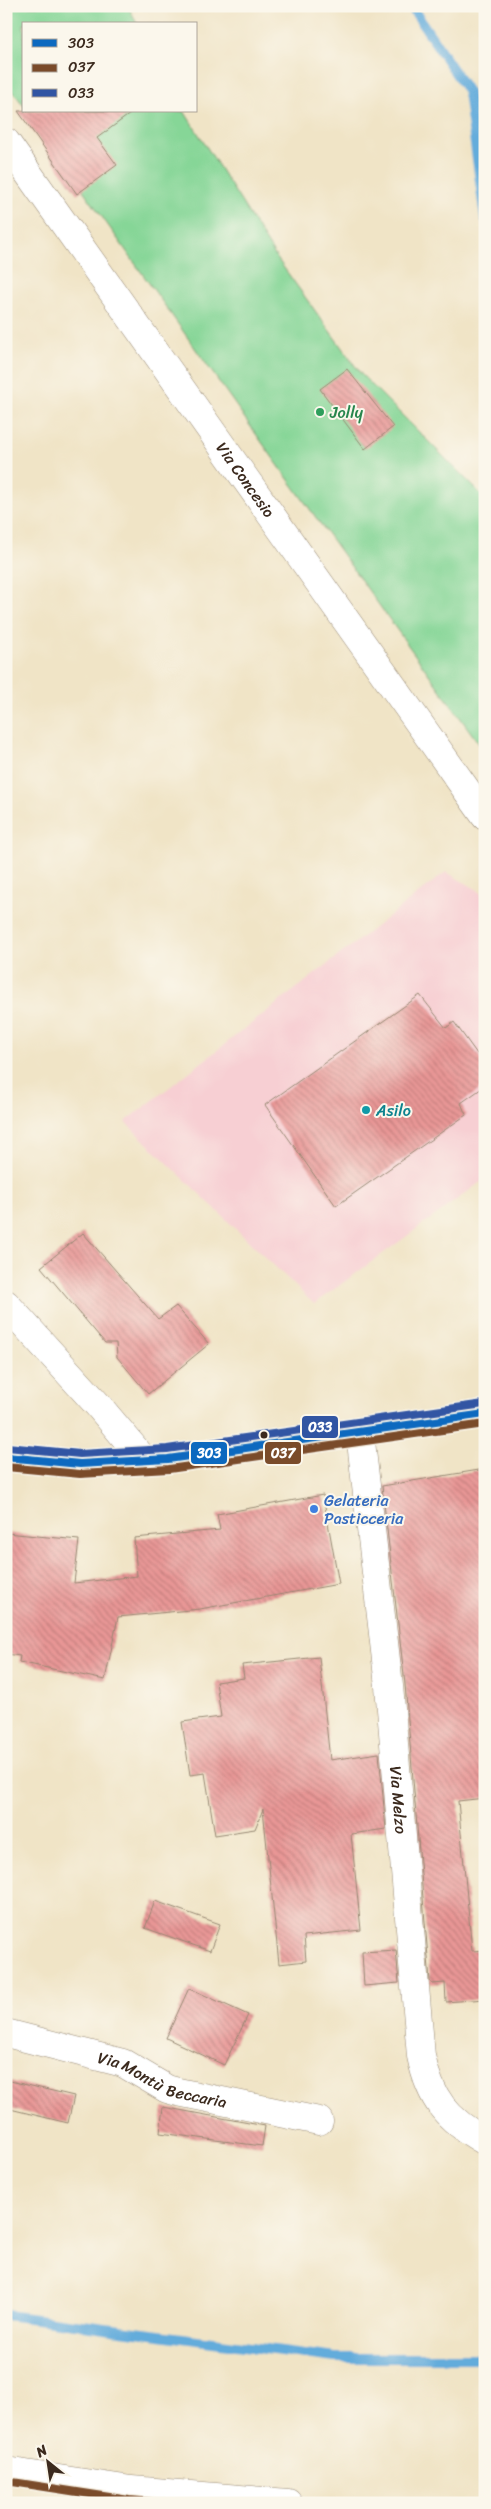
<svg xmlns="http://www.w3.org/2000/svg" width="491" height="2509" font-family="Sriracha,sans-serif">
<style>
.built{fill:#f7cfd3}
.pitch{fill:#86d697;stroke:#60805a}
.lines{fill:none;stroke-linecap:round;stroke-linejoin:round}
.stream{stroke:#64acdb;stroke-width:10}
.building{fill:url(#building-back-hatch)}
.minor-casing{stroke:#968772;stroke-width:29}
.tertiary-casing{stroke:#968772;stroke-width:29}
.minor{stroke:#fff;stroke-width:28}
.tertiary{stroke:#fff;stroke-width:28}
.bus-1-casing{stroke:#fbf7ec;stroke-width:11}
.bus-2-casing{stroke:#fbf7ec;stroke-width:11}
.bus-3-casing{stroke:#fbf7ec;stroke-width:11}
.bus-1{stroke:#0c69bf;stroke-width:8}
.bus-2{stroke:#7a4b2a;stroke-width:8}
.bus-3{stroke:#3155a3;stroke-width:8}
.leisure-dot{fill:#2e9e5b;stroke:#fbf7ec;stroke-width:2}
.culture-dot{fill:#0f9aa8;stroke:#fbf7ec;stroke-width:2}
.bus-dot{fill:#3b2a1e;stroke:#fbf7ec;stroke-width:2}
.shop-dot{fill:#3f7fe0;stroke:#fbf7ec;stroke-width:2}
.labels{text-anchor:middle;stroke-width:4;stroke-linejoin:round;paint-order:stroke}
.leisure-label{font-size:16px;fill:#27864d;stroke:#fbf7ec;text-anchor:start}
.street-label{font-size:16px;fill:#3b2a1e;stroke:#fbf7ec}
.culture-label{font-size:16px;fill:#0d838f;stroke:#fbf7ec;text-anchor:start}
.shop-label{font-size:16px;fill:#366cbe;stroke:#fbf7ec;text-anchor:start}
.line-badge{stroke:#fbf7ec;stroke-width:2}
.badge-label{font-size:14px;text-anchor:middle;font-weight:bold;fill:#fff}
</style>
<defs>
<pattern id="building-back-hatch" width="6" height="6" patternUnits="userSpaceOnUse" patternTransform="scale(1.25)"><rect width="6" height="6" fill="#e99796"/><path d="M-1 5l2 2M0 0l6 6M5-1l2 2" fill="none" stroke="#be7b7a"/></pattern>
</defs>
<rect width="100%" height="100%" fill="#fbf7ec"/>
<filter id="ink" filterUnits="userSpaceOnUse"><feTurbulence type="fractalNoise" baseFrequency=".02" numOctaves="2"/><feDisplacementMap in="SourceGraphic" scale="10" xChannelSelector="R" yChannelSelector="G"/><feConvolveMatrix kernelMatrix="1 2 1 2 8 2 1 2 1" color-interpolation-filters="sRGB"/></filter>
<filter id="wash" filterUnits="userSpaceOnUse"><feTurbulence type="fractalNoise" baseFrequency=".0096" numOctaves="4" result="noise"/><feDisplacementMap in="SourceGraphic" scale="20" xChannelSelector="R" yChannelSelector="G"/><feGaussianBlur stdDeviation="1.12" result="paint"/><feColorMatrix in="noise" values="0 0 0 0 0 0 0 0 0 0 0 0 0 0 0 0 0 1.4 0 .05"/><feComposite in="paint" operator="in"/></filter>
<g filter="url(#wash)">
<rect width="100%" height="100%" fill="#f0e4c6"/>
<!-- built -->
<path class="built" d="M446,872L478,890L485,899V1179L314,1304L125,1122Z"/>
<!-- pitch -->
<g class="pitch">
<path d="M6,6H128L137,24H24V106L6,82Z"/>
<path d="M27,111H184L276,257L361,374L485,498V752L268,451Z"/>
</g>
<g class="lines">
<!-- stream -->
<g class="stream">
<path d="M411,6L468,92L485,218"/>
<path d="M6,2315L335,2358H485"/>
</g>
</g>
<g id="blocks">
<!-- building -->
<g class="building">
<path d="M18,111H134L97,138L117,165L77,194Z"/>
<path d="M347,369L393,427L365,449L320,389Z"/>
<path d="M420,995L446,1028L454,1022L485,1065V1086L461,1103L466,1115L336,1206L265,1105Z"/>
<path d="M83,1233L158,1319L176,1306L209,1344L148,1394L117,1357L116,1343H105L41,1267Z"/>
<path d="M485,1469V1798L458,1801L472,1951L485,1950V1999L446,2002L445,1983L432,1984L430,1981L405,1684L382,1486Z"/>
<path d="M323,1495L339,1584L200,1609L118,1617L105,1680L19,1662L20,1656L6,1654V1533L79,1540L74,1583L137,1576L134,1538L220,1530L217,1514Z"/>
<path d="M319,1657L330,1760L379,1753L386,1829L351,1834L361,1930L304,1936L306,1961L279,1964L263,1809L255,1829L215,1835L205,1773L190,1775L182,1722L221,1717L216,1682L244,1678L242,1665Z"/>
<path d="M155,1901L220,1924L210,1951L145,1928Z"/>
<path d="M396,1950L399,1983L364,1986L362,1952Z"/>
<path d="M189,1988L248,2015L224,2065L166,2038Z"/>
<path d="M6,2080L74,2096L68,2123L6,2108Z"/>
<path d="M163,2107L265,2126L262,2146L160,2133Z"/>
</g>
</g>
</g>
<g filter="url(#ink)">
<use href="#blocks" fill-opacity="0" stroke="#968772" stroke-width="1"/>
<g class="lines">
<defs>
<g id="minor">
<path d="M6,1304L97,1404L145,1461"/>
<path id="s1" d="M360,1433L389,1686L421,2056C430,2099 447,2120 485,2141"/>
<path id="s2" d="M6,2033L123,2063L167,2089L178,2092L319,2121"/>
</g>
<g id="tertiary">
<path id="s3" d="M6,142L485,816"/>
<path d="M6,1457L80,1464L168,1459L485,1414"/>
<path d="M6,2471L131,2490L288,2503"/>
</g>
</defs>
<!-- minor casing -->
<use href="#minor" class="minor-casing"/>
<!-- tertiary casing -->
<use href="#tertiary" class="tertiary-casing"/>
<!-- minor -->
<use href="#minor" class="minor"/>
<!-- tertiary -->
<use href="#tertiary" class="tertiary"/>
<defs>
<path id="bus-1" d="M6,1457L80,1464L168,1459L485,1414"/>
<g id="bus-2">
<path d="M6,1467L80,1474L169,1469L485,1424"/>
<path d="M6,2481L129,2500L164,2503"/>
</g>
<path id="bus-3" d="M7,1447L80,1454L167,1449L484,1404"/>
</defs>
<!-- bus-1 casing -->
<use href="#bus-1" class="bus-1-casing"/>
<!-- bus-2 casing -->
<use href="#bus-2" class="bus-2-casing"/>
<!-- bus-3 casing -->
<use href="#bus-3" class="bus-3-casing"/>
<!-- bus-1 -->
<use href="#bus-1" class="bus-1"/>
<!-- bus-2 -->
<use href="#bus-2" class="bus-2"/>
<!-- bus-3 -->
<use href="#bus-3" class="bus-3"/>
</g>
</g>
<!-- markers -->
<circle class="leisure-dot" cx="320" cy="412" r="5"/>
<circle class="culture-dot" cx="366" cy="1110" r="5"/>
<circle class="bus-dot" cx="264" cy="1435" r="4.5"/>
<circle class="shop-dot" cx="314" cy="1509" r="5"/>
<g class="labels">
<!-- leisure labels -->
<g class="leisure-label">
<text x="330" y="418">Jolly</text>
</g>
<!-- street labels -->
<g class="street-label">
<text dy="6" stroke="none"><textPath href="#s3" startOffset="414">Via Concesio</textPath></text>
<text dy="6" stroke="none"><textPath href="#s1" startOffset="369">Via Melzo</textPath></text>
<text dy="6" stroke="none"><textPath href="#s2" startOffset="164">Via Montù Beccaria</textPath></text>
</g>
<!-- culture labels -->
<g class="culture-label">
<text x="376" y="1116">Asilo</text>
</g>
<!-- shop labels -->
<g class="shop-label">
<text x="324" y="1506">Gelateria<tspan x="324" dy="18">Pasticceria</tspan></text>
</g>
</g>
<g class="line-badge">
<rect x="301" y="1415" width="38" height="24" rx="5" fill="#3155a3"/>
<rect x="264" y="1441" width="38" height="24" rx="5" fill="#7a4b2a"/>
<rect x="190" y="1441" width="38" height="24" rx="5" fill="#0c69bf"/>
</g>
<g class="badge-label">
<text x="320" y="1432">033</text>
<text x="283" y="1458">037</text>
<text x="209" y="1458">303</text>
</g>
<!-- margin -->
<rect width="491" height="2509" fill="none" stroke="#fbf7ec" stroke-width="25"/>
<!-- legend -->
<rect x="22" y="22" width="175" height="90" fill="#fbf7ec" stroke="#aea59a"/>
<rect x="32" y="39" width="25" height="8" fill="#0c69bf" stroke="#aea59a"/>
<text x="68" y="48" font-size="15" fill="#3b2a1e">303</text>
<rect x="32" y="64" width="25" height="8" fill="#7a4b2a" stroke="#aea59a"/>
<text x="68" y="72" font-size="15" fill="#3b2a1e">037</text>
<rect x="32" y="89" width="25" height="8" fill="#3155a3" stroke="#aea59a"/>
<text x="68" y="98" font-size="15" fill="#3b2a1e">033</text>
<!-- north arrow -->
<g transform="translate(48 2462) rotate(330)" stroke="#fbf7ec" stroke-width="4" paint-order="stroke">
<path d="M0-4L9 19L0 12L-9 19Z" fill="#3b2a1e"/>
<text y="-8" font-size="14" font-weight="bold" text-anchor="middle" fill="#3b2a1e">N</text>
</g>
</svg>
